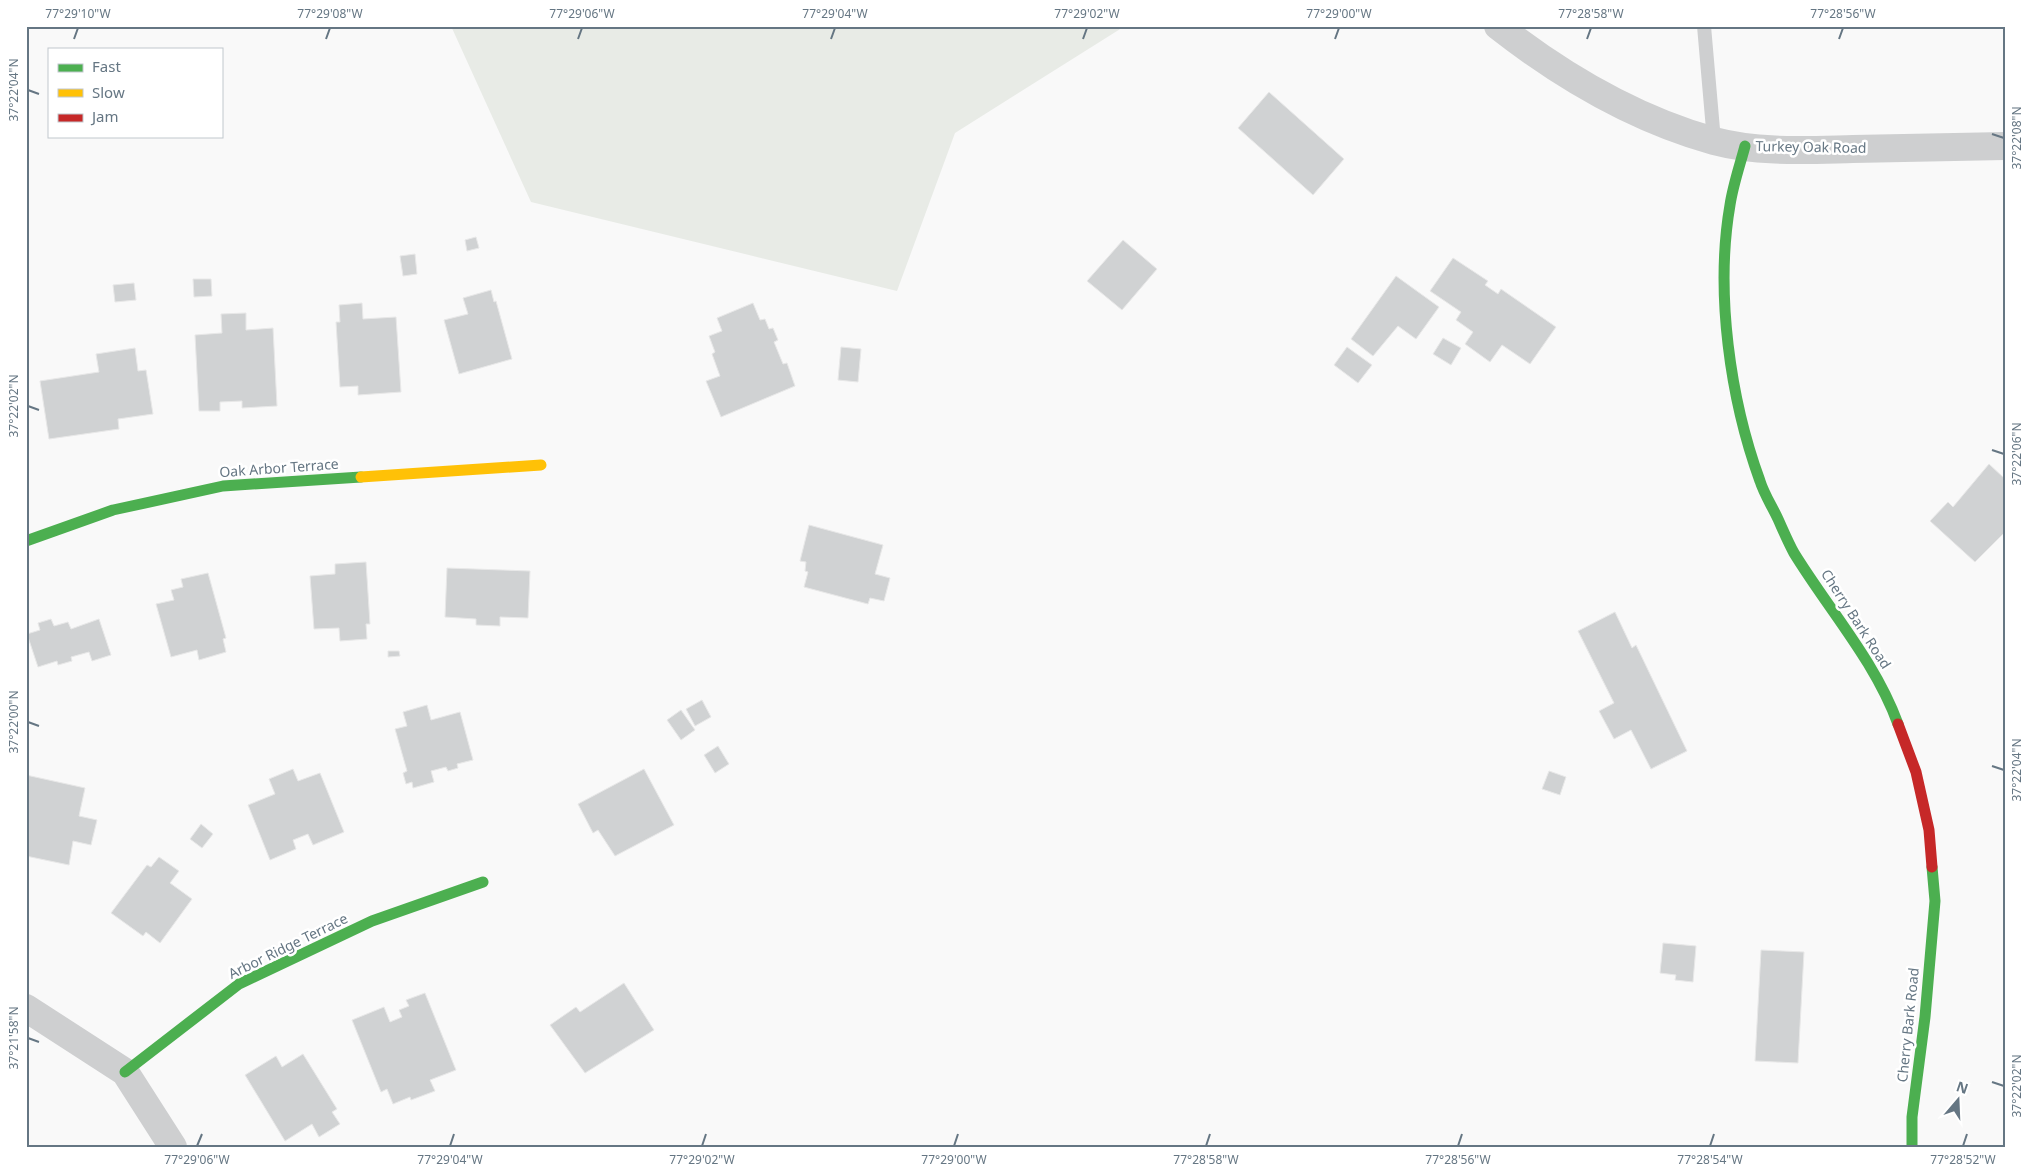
<svg xmlns="http://www.w3.org/2000/svg" width="2031" height="1173" font-family="'Noto Sans',sans-serif">
<style>
.green{fill:#e8ebe6}
.building{fill:#d0d2d3;stroke:#e8e8e8}
.lines{fill:none;stroke-linecap:round;stroke-linejoin:round}
.lane{stroke:#cecfd0;stroke-width:14}
.street{stroke:#cecfd0;stroke-width:28}
.fast{stroke:#4caf50;stroke-width:11}
.slow{stroke:#ffc107;stroke-width:11}
.jam{stroke:#c62828;stroke-width:11}
.ticks{fill:none;stroke:#657683;stroke-width:2}
.labels{text-anchor:middle;stroke-width:5;stroke-linejoin:round;paint-order:stroke}
.street-label{font-size:14px;fill:#657683;stroke:#fff}
.neatline{fill:none;stroke:#657683;stroke-width:2}
.ticks-label{font-size:12px;text-anchor:middle;fill:#657683}
</style>
<rect width="100%" height="100%" fill="#f9f9f9"/>
<!-- green -->
<path class="green" d="M451,26H1125L955,133L897,291L531,202Z"/>
<!-- building -->
<g class="building">
<path d="M1269,92L1344,159L1313,195L1238,128Z"/>
<path d="M476,237L479,248L467,251L465,240Z"/>
<path d="M1123,240L1157,269L1122,310L1087,281Z"/>
<path d="M415,254L417,274L403,276L400,256Z"/>
<path d="M1453,258L1488,281L1485,285L1498,294L1501,289L1556,327L1530,364L1502,345L1490,362L1465,344L1473,332L1456,320L1461,312L1430,291Z"/>
<path d="M1396,276L1439,307L1416,339L1398,326L1373,356L1351,339Z"/>
<path d="M193,279H211L212,296L194,297Z"/>
<path d="M134,283L136,300L115,302L113,285Z"/>
<path d="M491,290L494,302L496,301L512,359L459,374L444,320L468,314L463,298Z"/>
<path d="M362,303L363,319L396,317L401,392L358,395V386L340,387L336,322H340L339,305Z"/>
<path d="M753,303L760,320L765,319L769,329L773,328L778,340L774,342L783,364L787,363L795,386L721,417L706,381L720,376L712,354L715,352L709,336L722,331L717,318Z"/>
<path d="M246,313V330L273,328L277,406L242,408V401L220,402V411H199L195,335L222,333L221,314Z"/>
<path d="M1443,338L1461,348L1451,365L1433,354Z"/>
<path d="M841,347L861,349L858,382L838,380Z"/>
<path d="M1347,347L1372,365L1358,383L1334,365Z"/>
<path d="M135,348L138,371L146,370L153,414L118,419L119,429L49,439L40,381L99,372L96,354Z"/>
<path d="M1989,464L2005,479V532L1975,562L1930,521L1948,502L1953,507Z"/>
<path d="M809,525L883,545L875,574L890,578L884,601L870,598L868,604L804,587L808,572L805,571L806,562L800,561Z"/>
<path d="M366,562L370,624H366L367,639L340,641L339,628L314,629L310,576L335,574V564Z"/>
<path d="M447,568L530,571L528,618L500,617V626L476,625V619L445,617Z"/>
<path d="M208,573L226,638L223,639L226,652L199,660L197,650L171,657L156,604L174,600L171,590L183,587L181,579Z"/>
<path d="M1615,612L1632,648L1636,645L1687,751L1651,769L1631,730L1614,739L1599,711L1614,703L1578,631Z"/>
<path d="M51,619L54,626L68,622L71,629L99,619L111,655L92,661L89,652L71,657L72,661L58,665L57,661L38,667L27,634L40,630L38,623Z"/>
<path d="M388,651H399L400,656L388,657Z"/>
<path d="M702,700L711,717L695,726L686,709Z"/>
<path d="M427,705L431,720L460,712L473,760L457,764L458,768L448,771L446,767L431,771L434,782L413,788L412,782L406,784L403,773L407,771L395,729L407,726L403,712Z"/>
<path d="M681,710L695,730L681,740L667,720Z"/>
<path d="M718,746L729,764L715,773L704,755Z"/>
<path d="M293,769L298,781L320,773L344,832L313,845L308,834L293,840L296,849L270,860L248,805L275,794L269,779Z"/>
<path d="M644,769L674,825L615,856L598,830L593,833L578,804Z"/>
<path d="M1549,771L1566,777L1560,795L1542,789Z"/>
<path d="M26,775L85,788L79,816L97,820L91,845L73,841L69,865L26,856Z"/>
<path d="M201,824L213,834L202,848L190,839Z"/>
<path d="M159,857L179,871L170,883L192,899L160,943L146,932L143,936L111,913L147,865L151,867Z"/>
<path d="M1663,943L1696,946L1693,982L1675,980L1676,975L1660,973Z"/>
<path d="M1761,950L1804,952L1798,1063L1755,1061Z"/>
<path d="M624,983L654,1030L585,1073L550,1025L576,1007L580,1012Z"/>
<path d="M425,993L456,1070L430,1080L435,1091L411,1100L410,1097L393,1104L387,1089L381,1092L352,1020L384,1007L390,1022L402,1017L399,1010L409,1006L406,1000Z"/>
<path d="M303,1054L337,1109L332,1112L340,1124L319,1137L312,1124L285,1141L245,1075L276,1056L282,1067Z"/>
</g>
<g class="lines">
<!-- lane -->
<path class="lane" d="M1704,26L1714,141"/>
<!-- street -->
<g class="street">
<path d="M1498,26C1562,76 1635,119 1714,141C1759,153 1807,150 1853,149C1904,148 1954,147 2005,146"/>
<path d="M26,1008L125,1072L173,1147"/>
</g>
<!-- fast -->
<g class="fast">
<path d="M1745,146C1740,165 1733,185 1730,205C1715,292 1730,399 1760,481C1764,494 1772,506 1778,519C1783,530 1788,542 1794,553C1829,610 1875,661 1898,724"/>
<path d="M26,541L113,510L223,486L361,477"/>
<path d="M125,1072L239,984L372,921L483,882"/>
<path d="M1912,1147V1117L1925,1017L1935,901L1932,867"/>
</g>
<!-- slow -->
<path class="slow" d="M361,477L541,465"/>
<!-- jam -->
<path class="jam" d="M1898,724L1916,772L1929,830L1932,867"/>
</g>
<!-- ticks -->
<path class="ticks" d="M74,39L78,28M326,39L330,28M578,39L582,28M831,39L835,28M1083,39L1087,28M1335,39L1339,28M1587,39L1591,28M1839,39L1843,28M28,90L39,94M1992,134L2004,138M28,406L39,410M1992,450L2004,454M28,722L39,726M1992,766L2004,770M28,1038L39,1042M1992,1082L2004,1086M197,1146L202,1134M450,1146L454,1134M702,1146L706,1134M954,1146L958,1134M1206,1146L1210,1134M1458,1146L1462,1134M1710,1146L1714,1134M1963,1146L1967,1134"/>
<g class="labels">
<!-- street labels -->
<g class="street-label">
<text transform="translate(1811 147) rotate(1)" y="5">Turkey Oak Road</text>
<text transform="translate(279 468) rotate(-4)" y="5">Oak Arbor Terrace</text>
<text transform="translate(1856 619) rotate(57)" y="5">Cherry Bark Road</text>
<text transform="translate(288 946) rotate(-26)" y="5">Arbor Ridge Terrace</text>
<text transform="translate(1908 1025) rotate(-84)" y="5">Cherry Bark Road</text>
</g>
</g>
<!-- border -->
<rect width="2031" height="1173" fill="none" stroke="#ffffff" stroke-width="55"/>
<!-- legend -->
<rect x="48" y="48" width="175" height="90" fill="#ffffff" stroke="#c1c8cd"/>
<rect x="58" y="64" width="25" height="8" fill="#4caf50" stroke="#c1c8cd"/>
<text x="92" y="72" font-size="15" fill="#657683">Fast</text>
<rect x="58" y="89" width="25" height="8" fill="#ffc107" stroke="#c1c8cd"/>
<text x="92" y="98" font-size="15" fill="#657683">Slow</text>
<rect x="58" y="114" width="25" height="8" fill="#c62828" stroke="#c1c8cd"/>
<text x="92" y="122" font-size="15" fill="#657683">Jam</text>
<!-- north arrow -->
<g transform="translate(1958 1100) rotate(19)" stroke="#ffffff" stroke-width="4" paint-order="stroke">
<path d="M0-4L9 19L0 12L-9 19Z" fill="#657683"/>
<text y="-8" font-size="14" font-weight="bold" text-anchor="middle" fill="#657683">N</text>
</g>
<rect x="28" y="28" width="1976" height="1118" class="neatline"/>
<g class="ticks-label">
<text x="78" y="18">77°29'10"W</text>
<text x="330" y="18">77°29'08"W</text>
<text x="582" y="18">77°29'06"W</text>
<text x="835" y="18">77°29'04"W</text>
<text x="1087" y="18">77°29'02"W</text>
<text x="1339" y="18">77°29'00"W</text>
<text x="1591" y="18">77°28'58"W</text>
<text x="1843" y="18">77°28'56"W</text>
<text transform="translate(14 90) rotate(-90)" y="4">37°22'04"N</text>
<text transform="translate(2017 138) rotate(-90)" y="4">37°22'08"N</text>
<text transform="translate(14 406) rotate(-90)" y="4">37°22'02"N</text>
<text transform="translate(2017 454) rotate(-90)" y="4">37°22'06"N</text>
<text transform="translate(14 722) rotate(-90)" y="4">37°22'00"N</text>
<text transform="translate(2017 770) rotate(-90)" y="4">37°22'04"N</text>
<text transform="translate(14 1038) rotate(-90)" y="4">37°21'58"N</text>
<text transform="translate(2017 1086) rotate(-90)" y="4">37°22'02"N</text>
<text x="197" y="1164">77°29'06"W</text>
<text x="450" y="1164">77°29'04"W</text>
<text x="702" y="1164">77°29'02"W</text>
<text x="954" y="1164">77°29'00"W</text>
<text x="1206" y="1164">77°28'58"W</text>
<text x="1458" y="1164">77°28'56"W</text>
<text x="1710" y="1164">77°28'54"W</text>
<text x="1963" y="1164">77°28'52"W</text>
</g>
</svg>
